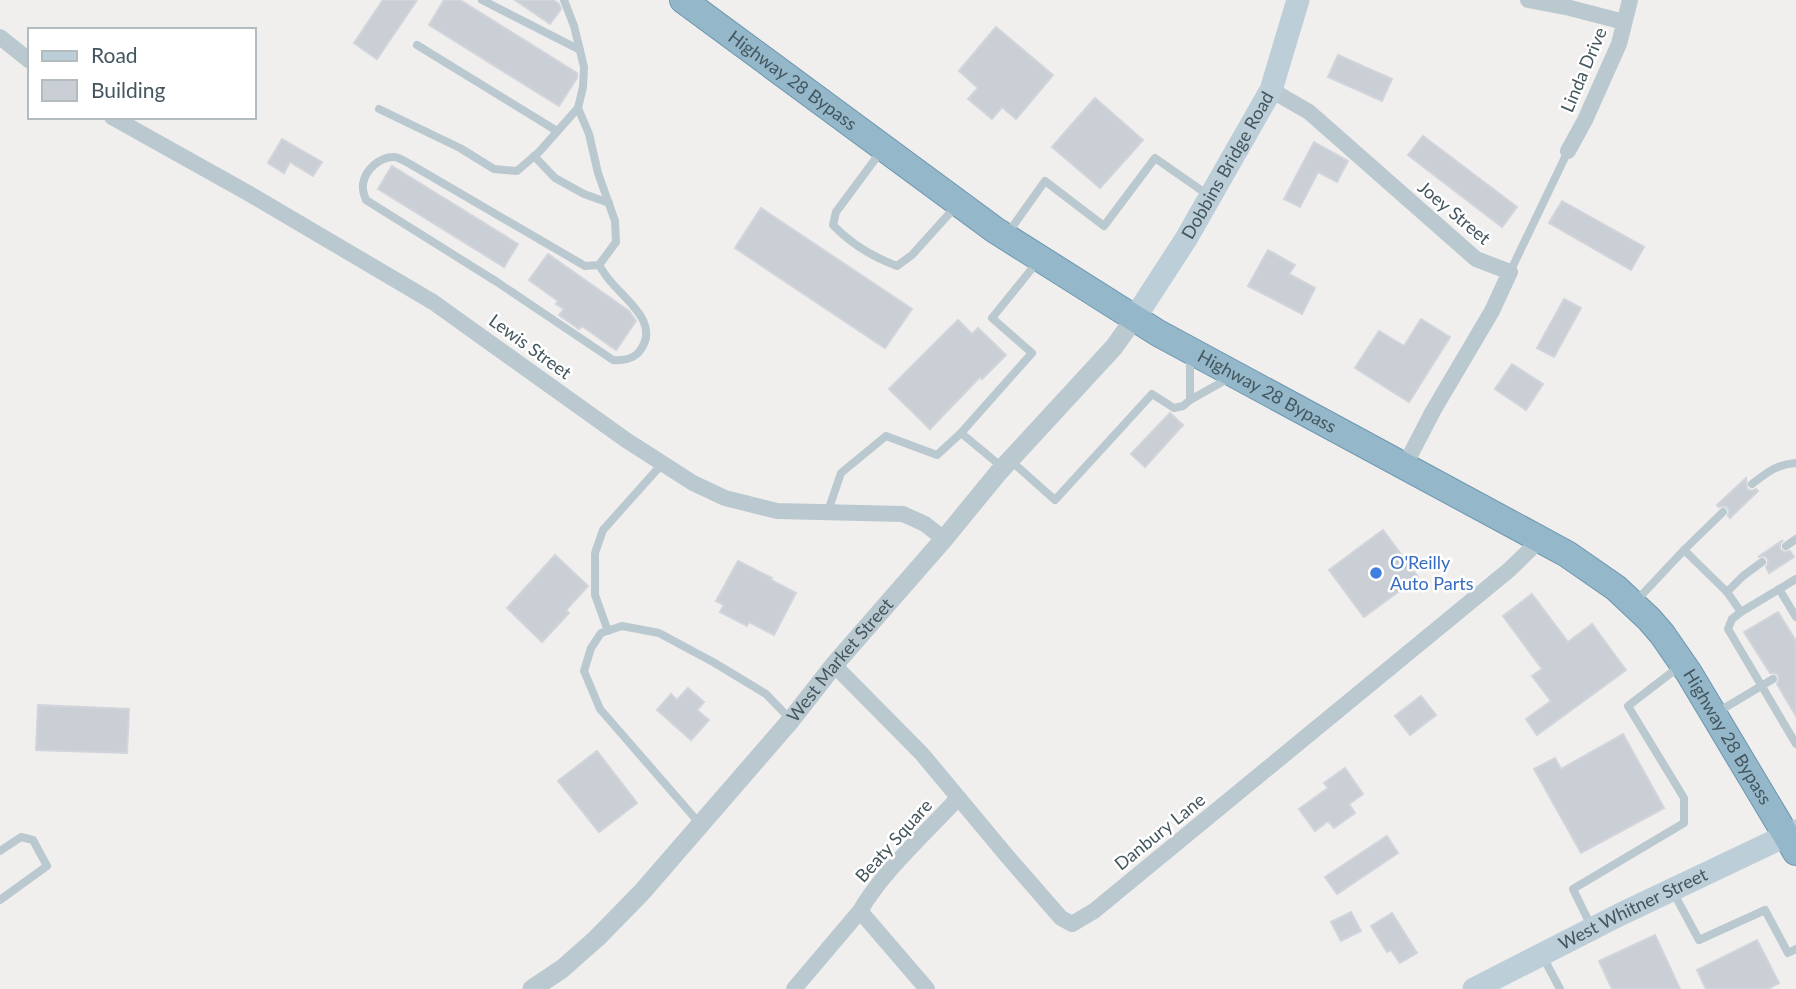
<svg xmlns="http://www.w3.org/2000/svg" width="1796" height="989" font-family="Lato,sans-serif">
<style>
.building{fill:#c9cfd4;stroke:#d1d5db;stroke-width:2}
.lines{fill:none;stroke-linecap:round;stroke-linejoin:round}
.trunk-casing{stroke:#6b96af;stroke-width:28}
.service{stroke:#bac9cf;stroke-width:8}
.minor{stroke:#bac9cf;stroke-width:16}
.tertiary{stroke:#bac9cf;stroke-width:19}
.secondary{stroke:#bcced8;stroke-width:23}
.trunk{stroke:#94b8ca;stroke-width:26}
.shop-dot{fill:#3f7fe0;stroke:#fff;stroke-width:2.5}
.labels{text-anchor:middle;stroke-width:5;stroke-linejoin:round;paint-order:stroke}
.street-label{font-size:18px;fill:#44565e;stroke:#fff}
.shop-label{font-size:18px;fill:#366cbe;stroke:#fff;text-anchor:start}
</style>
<rect width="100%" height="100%" fill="#f1eeee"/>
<!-- building -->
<g class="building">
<path d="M383,0H417L377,59L354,43Z"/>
<path d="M444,0H460L577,73V78L559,106L429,25Z"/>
<path d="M515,0H553L559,4L561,9L550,24Z"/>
<path d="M996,27L1053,75L1016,119L1002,107L992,119L968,99L978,88L959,71Z"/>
<path d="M1338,55L1392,79L1382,101L1328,77Z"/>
<path d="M1095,98L1143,140L1100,188L1052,147Z"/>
<path d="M1423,136L1517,207L1502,227L1408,155Z"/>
<path d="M282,139L322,162L313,176L290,162L284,173L268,163Z"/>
<path d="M1314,142L1348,161L1337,182L1318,172L1300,207L1284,199Z"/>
<path d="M392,166L518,244L504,267L378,189Z"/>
<path d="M1562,201L1644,247L1631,270L1549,223Z"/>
<path d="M761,208L912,309L885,348L735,248Z"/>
<path d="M1268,250L1295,265L1289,274L1315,288L1302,314L1248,286Z"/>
<path d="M548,254L629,311L634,318L636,321L616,350L582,326L579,329L559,315L564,309L556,304L558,301L529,280Z"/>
<path d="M1564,299L1581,308L1554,357L1537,348Z"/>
<path d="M1421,319L1450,337L1409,402L1355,368L1379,331L1404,346Z"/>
<path d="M958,320L972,334L978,328L1006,355L982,379L980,377L930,429L889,389Z"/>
<path d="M1512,364L1543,384L1526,410L1495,389Z"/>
<path d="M1170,413L1183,425L1145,467L1131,454Z"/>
<path d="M1746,478L1747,489L1752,491L1756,489L1758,491L1730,518L1728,516L1729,511L1727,507L1722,506L1719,507L1717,505Z"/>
<path d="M1383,530L1418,577L1364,617L1329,570Z"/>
<path d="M1783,540L1780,544V549L1784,552L1790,551L1794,557L1769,573L1766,567L1768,564V559L1764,556L1758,557Z"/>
<path d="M555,555L588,586L566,610L569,613L542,642L507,608Z"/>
<path d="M738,561L772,578L771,580L796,593L774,635L749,622L747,626L720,612L724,605L716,601Z"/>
<path d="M1532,594L1568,642L1592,624L1626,670L1537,735L1526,719L1551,701L1532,676L1542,669L1503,616Z"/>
<path d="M1778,612L1796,641V716L1777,684L1779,680L1778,675L1774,673H1770L1744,632Z"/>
<path d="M688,688L704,702L697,710L709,720L691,740L657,710L671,694L677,700Z"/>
<path d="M1421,696L1436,715L1410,735L1395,716Z"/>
<path d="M38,705L129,709L127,753L36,750Z"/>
<path d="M1623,734L1664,808L1581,853L1534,769L1555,758L1561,769Z"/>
<path d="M597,751L637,803L599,832L558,781Z"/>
<path d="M1345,768L1363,794L1349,804L1355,813L1334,828L1328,821L1315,831L1299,809L1328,788L1324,783Z"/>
<path d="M1387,836L1398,853L1337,894L1325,877Z"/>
<path d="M1351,912L1361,931L1341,941L1331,922Z"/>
<path d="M1392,913L1417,953L1400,963L1391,950L1387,952L1371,926Z"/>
<path d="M1655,935L1680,989H1612L1599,961Z"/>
<path d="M1757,940L1779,983L1768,989H1706L1697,970Z"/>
</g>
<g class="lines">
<defs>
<g id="trunk">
<path id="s4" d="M683,0L995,230L1158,333L1567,554L1616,588L1649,619L1662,634L1689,673L1796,852"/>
</g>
</defs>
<!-- trunk casing -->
<use href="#trunk" class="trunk-casing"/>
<!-- service -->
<g class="service">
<path d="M482,0L580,50"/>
<path d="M564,0L574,26L584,67L583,87L578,108L589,134L598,173L615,221L616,242L599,265L585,266L410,164C406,162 400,158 395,157C380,156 365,170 363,184C362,190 364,195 366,200L497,282L613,360C622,361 633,359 639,352C661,325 628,302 612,283C607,278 603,271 599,265"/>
<path d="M417,45L557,131"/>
<path d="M379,109L460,148L494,169L517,171L539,152L578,108"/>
<path d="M882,150L836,212L833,225C851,244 873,257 897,266L912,255L957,205"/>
<path d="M534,156L555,178L584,194L609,203"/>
<path d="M1008,233L1045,181L1104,226L1155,158L1208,195"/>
<path d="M1510,272L1568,151"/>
<path d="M1190,400V358"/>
<path d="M1010,460L1055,500L1152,394L1174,408L1183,406L1190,400L1231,377"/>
<path d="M1002,467L961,433L1032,353L992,318L1038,261"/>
<path d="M1752,484C1766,473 1777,464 1796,463"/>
<path d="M828,511L841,473L886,436L937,455L961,433"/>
<path d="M1786,546L1796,539"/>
<path d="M1684,550L1723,512"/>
<path d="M1779,589L1796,617"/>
<path d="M1727,592L1743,576L1762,562"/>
<path d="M1637,600L1684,550L1727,592L1741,612L1796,579"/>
<path d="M1741,612L1732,619L1728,629L1796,744"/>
<path d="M608,631L595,595V553L603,530L662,464"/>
<path d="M1716,713L1773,679"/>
<path d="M700,824L600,709L584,671L591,648L601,633L622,626L659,633L713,662L766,694L791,720"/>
<path d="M0,851L21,837L33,840L47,866L0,900"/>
<path d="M1672,890L1699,940L1765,910L1788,953L1796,949"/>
<path d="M1591,926L1573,889L1684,823V798L1628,706L1680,666"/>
<path d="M1543,957L1560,989"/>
</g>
<!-- minor -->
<g class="minor">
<path d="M1528,0L1570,8L1624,22"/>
<path d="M0,37L30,61"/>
<path d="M1271,90L1309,112L1476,259L1510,272L1492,311L1433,411L1404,467"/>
<path d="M112,117L248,193L433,302L626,440L693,483L725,498L777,511L903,514L925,524L944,539"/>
<path d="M1568,151L1585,120L1619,44L1630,0"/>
<path d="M834,665L922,754L1007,856L1061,918L1072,924L1094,911L1509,570L1540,540"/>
<path d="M860,911L927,989"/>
<path d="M794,989L860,911C882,872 928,831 958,798"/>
</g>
<!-- tertiary -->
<path class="tertiary" id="s1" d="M532,989L562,969L597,938L642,892L791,720L834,665L944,539L998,473L1114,347L1134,319"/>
<!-- secondary -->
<g class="secondary">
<path id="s2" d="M1134,319L1186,239L1271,90L1298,0"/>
<path id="s3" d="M1474,989L1619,915L1796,831"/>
</g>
<!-- trunk -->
<use href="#trunk" class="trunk"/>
</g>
<!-- markers -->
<circle class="shop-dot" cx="1376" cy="573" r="7"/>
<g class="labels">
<!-- street labels -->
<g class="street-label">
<text transform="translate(1584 70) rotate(-67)" y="6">Linda Drive</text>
<text dy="6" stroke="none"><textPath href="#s4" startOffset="136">Highway 28 Bypass</textPath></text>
<text dy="6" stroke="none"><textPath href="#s2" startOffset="180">Dobbins Bridge Road</textPath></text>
<text transform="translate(1454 213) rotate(40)" y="6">Joey Street</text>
<text transform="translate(530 347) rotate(36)" y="6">Lewis Street</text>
<text dy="6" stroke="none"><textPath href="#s4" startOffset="704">Highway 28 Bypass</textPath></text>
<text dy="6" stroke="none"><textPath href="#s1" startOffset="452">West Market Street</textPath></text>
<text dy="6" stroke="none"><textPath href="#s4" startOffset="1292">Highway 28 Bypass</textPath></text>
<text transform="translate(1160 832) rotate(-39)" y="6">Danbury Lane</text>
<text transform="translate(894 841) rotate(-48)" y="6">Beaty Square</text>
<text dy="6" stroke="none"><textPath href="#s3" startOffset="178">West Whitner Street</textPath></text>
</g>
<!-- shop labels -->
<g class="shop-label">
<text x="1390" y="569">O'Reilly<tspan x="1390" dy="21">Auto Parts</tspan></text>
</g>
</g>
<!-- legend -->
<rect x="28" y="28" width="228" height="91" fill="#ffffff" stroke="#b4bbbf" stroke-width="2"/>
<rect x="42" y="51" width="35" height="10" fill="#bcced8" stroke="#b4bbbf" stroke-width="2"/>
<text x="91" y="63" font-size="21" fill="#44565e">Road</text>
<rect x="42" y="80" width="35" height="21" fill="#c9cfd4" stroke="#b4bbbf" stroke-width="2"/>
<text x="91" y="98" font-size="21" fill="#44565e">Building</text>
</svg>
